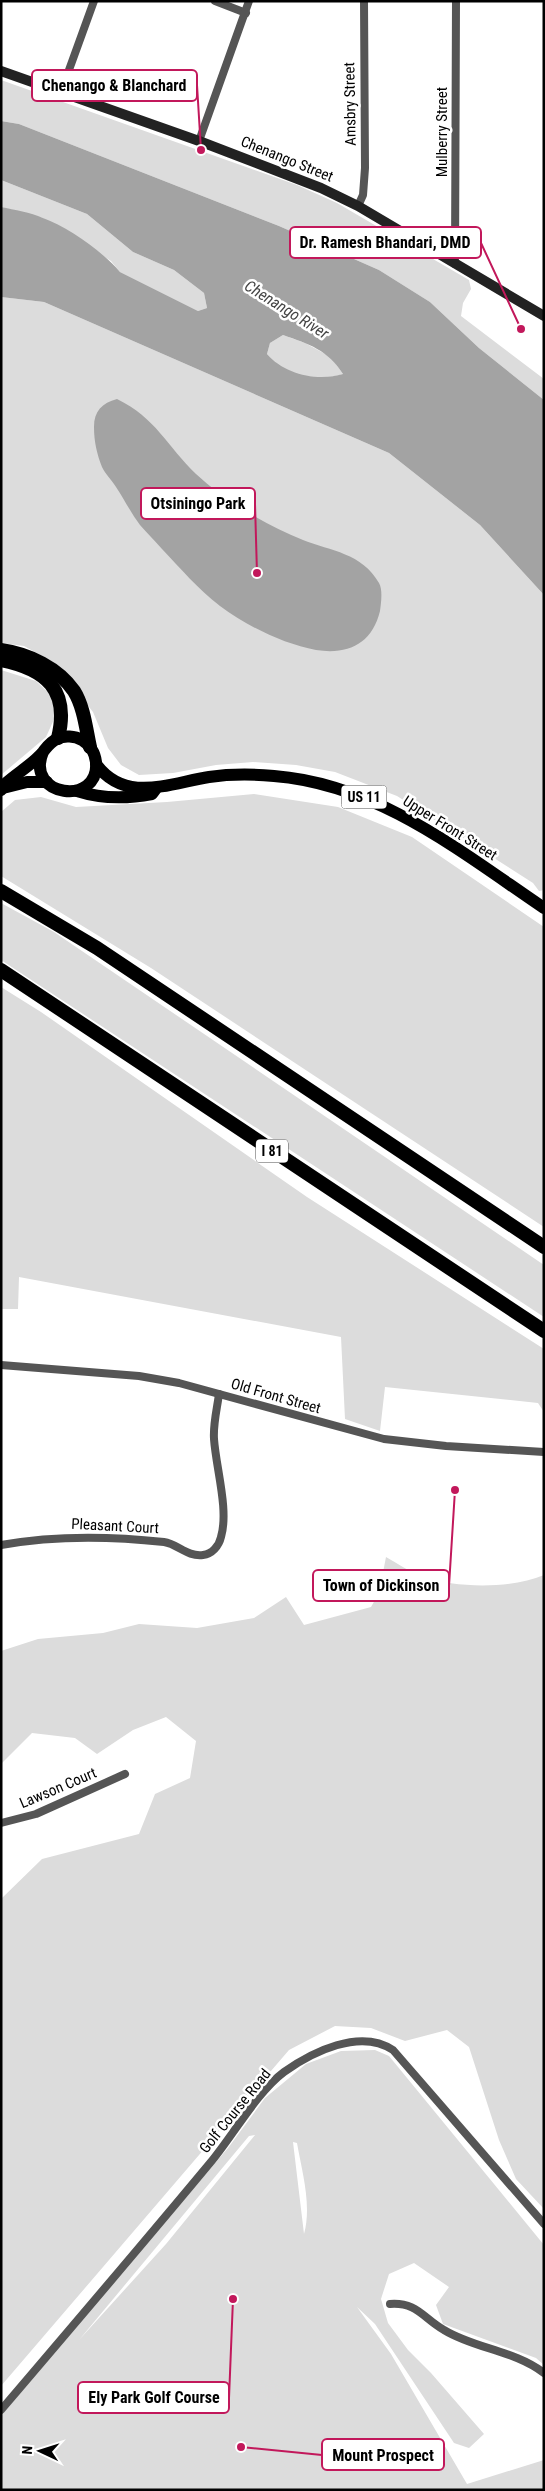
<svg xmlns="http://www.w3.org/2000/svg" width="545" height="2491" font-family="'Roboto Condensed',sans-serif">
<style>
.green{fill:#dcdcdc;fill-rule:evenodd}
.water{fill:#a3a3a3;fill-rule:evenodd}
.lines{fill:none;stroke-linecap:round;stroke-linejoin:round}
.street{stroke:#555;stroke-width:8}
.secondary{stroke:#222;stroke-width:10}
.primary{stroke:#000;stroke-width:12}
.highway{stroke:#000;stroke-width:14}
.labels{text-anchor:middle;stroke-width:5;stroke-linejoin:round;paint-order:stroke}
.shield{fill:#fff;stroke:#4c4c4c;stroke-width:1}
.shield-label{font-size:14px;font-weight:bold;fill:#000}
.street-label{font-size:15px;fill:#000;stroke:#fff}
.water-label{font-size:16px;font-style:italic;fill:#444;stroke:#fff}
.leader{fill:none;stroke:#c2185b;stroke-width:2}
.callout-dot{fill:#c2185b;stroke:#fff;stroke-width:2}
.callout{fill:#fff;stroke:#c2185b;stroke-width:2}
.callout-label{font-size:16px;text-anchor:middle;font-weight:bold;fill:#000}
</style>
<rect width="100%" height="100%" fill="#fff"/>
<!-- green -->
<g class="green">
<path d="M1,80L297,185L337,203L469,280L471,289L463,303L461,316L544,379V400L479,348L430,302L379,270L279,226L19,124L1,121Z"/>
<path d="M1,180L87,214L133,252L174,270L204,293L207,308L198,311L120,272L111,261L43,218L1,207Z"/>
<path d="M1,297L44,302L389,453L480,525L544,595V890L539,891L533,883L397,796L335,772L296,765L253,762L216,765L173,773L139,775L121,765L108,748L93,712L53,662L24,646L1,643Z"/>
<path d="M283,335L305,343L331,357L343,374C324,380 295,378 278,366C274,363 270,358 267,354L270,343Z"/>
<path d="M1,670L36,681L54,698L55,717L46,737L1,775Z"/>
<path d="M254,794L338,807L412,837L544,927V1227L151,968L1,876V812L15,800L41,797L76,807L167,802Z"/>
<path d="M1,903L54,932L544,1265V1317L1,960Z"/>
<path d="M1,987L41,1012L307,1197L544,1349V1412L538,1403L385,1387L380,1431L345,1419L341,1337L19,1277L18,1309H1Z"/>
<path d="M386,1557C397,1563 410,1572 423,1577C457,1588 511,1589 544,1575V2209L516,2179L499,2140L469,2047L447,2030L405,2041L371,2028L335,2026L289,2050L1,2386V1899L42,1859L139,1834L155,1794L190,1778L196,1741L166,1717L133,1730L97,1754L75,1738L32,1733L1,1764V1651L38,1639L103,1633L139,1624L197,1628L254,1618L286,1597L304,1625L371,1607L379,1593Z"/>
<path d="M375,2050L389,2056L544,2245V2365L536,2358L443,2324L436,2305L449,2287L414,2263L389,2274L381,2299L388,2323L408,2350L431,2373L484,2434L469,2448L454,2443L375,2324L357,2307L391,2354L467,2484L544,2460V2490H1V2414L228,2148L265,2098L306,2064L341,2051ZM255,2135L166,2244L79,2340L249,2136ZM293,2142L297,2143C302,2172 312,2205 304,2234Z"/>
</g>
<!-- water -->
<g class="water">
<path d="M1,121L19,124L279,226L379,270L430,302L479,348L544,400V595L480,525L389,453L44,302L1,297V207C15,210 30,212 43,218C68,227 103,252 120,272L198,311L207,308L204,293L174,270L133,252L87,214L1,180ZM283,335C309,344 328,350 343,374C317,382 284,374 267,354L270,343Z"/>
<path d="M117,399C156,418 167,446 196,474C226,502 265,524 303,540C331,551 362,553 379,583C383,590 381,603 380,611C372,644 348,655 316,650C283,644 247,626 220,606C198,589 181,569 162,549C155,541 147,533 140,525C131,513 124,499 116,487C112,480 105,474 102,467C97,454 94,442 94,427C94,411 102,403 117,399Z"/>
</g>
<g class="lines">
<!-- street -->
<g class="street">
<path d="M215,1L246,13"/>
<path d="M61,92L94,1"/>
<path d="M199,141L249,1"/>
<path d="M358,206L363,195L365,168L364,1"/>
<path d="M455,264L456,1"/>
<path d="M1,1365L139,1376L179,1383L384,1439L446,1446L544,1452"/>
<path d="M1,1545C56,1535 109,1536 164,1542C178,1544 187,1557 203,1555C212,1554 219,1546 221,1537C229,1510 216,1468 214,1439C213,1424 217,1409 219,1394"/>
<path d="M1,1823L36,1814L125,1774"/>
<path d="M390,2304C417,2302 423,2318 444,2330C475,2349 514,2350 544,2373"/>
<path d="M1,2410C71,2328 141,2246 210,2163C232,2137 257,2092 284,2072C312,2052 360,2028 393,2050L544,2224"/>
</g>
<!-- secondary -->
<path class="secondary" d="M1,71L199,141L321,188L358,206L544,316"/>
<!-- primary -->
<g class="primary">
<path d="M96,764C125,804 170,783 209,777C230,774 252,774 274,776C378,784 461,852 544,908"/>
<path d="M3,788L27,782H47"/>
<path d="M1,790L5,784C17,773 33,764 43,752C47,747 50,742 57,739C64,735 75,736 82,740C90,745 95,753 96,762C100,807 24,797 43,752"/>
<path d="M77,791C102,799 126,799 152,794L155,790"/>
</g>
<!-- highway -->
<g class="highway">
<path d="M1,650C29,654 58,668 74,691C84,707 86,729 90,747"/>
<path d="M1,660C46,669 70,690 58,738"/>
<path d="M1,891L97,948L544,1247"/>
<path d="M1,970L544,1331"/>
</g>
</g>
<g class="labels">
<!-- shield labels -->
<g class="shield">
<rect x="341.5" y="785.5" width="45" height="23" rx="4"/>
<rect x="256" y="1139.5" width="32" height="23" rx="4"/>
</g>
<g class="shield-label">
<text x="364" y="802">US 11</text>
<text x="272" y="1156">I 81</text>
</g>
<!-- street labels -->
<g class="street-label">
<text transform="translate(350 104) rotate(-91)" y="5">Amsbry Street</text>
<text transform="translate(442 132) rotate(-90)" y="5">Mulberry Street</text>
<text transform="translate(287 159) rotate(22)" y="5">Chenango Street</text>
<text transform="translate(450 828) rotate(32)" y="5">Upper Front Street</text>
<text transform="translate(276 1396) rotate(16)" y="5">Old Front Street</text>
<text transform="translate(115 1526) rotate(3)" y="5">Pleasant Court</text>
<text transform="translate(58 1788) rotate(-23)" y="5">Lawson Court</text>
<text transform="translate(235 2111) rotate(-51)" y="5">Golf Course Road</text>
</g>
<!-- water labels -->
<g class="water-label">
<text transform="translate(287 309) rotate(32)" y="6">Chenango River</text>
</g>
</g>
<!-- callouts -->
<path class="leader" d="M201 150L197 85M521 329L481 243M257 573L255 504M455 1490L449 1586M233 2299L229 2398M241 2447L322 2455"/>
<g class="callout-dot">
<circle cx="201" cy="150" r="5"/>
<circle cx="521" cy="329" r="5"/>
<circle cx="257" cy="573" r="5"/>
<circle cx="455" cy="1490" r="5"/>
<circle cx="233" cy="2299" r="5"/>
<circle cx="241" cy="2447" r="5"/>
</g>
<g class="callout">
<rect x="32" y="70" width="165" height="31" rx="5"/>
<rect x="290" y="227" width="191" height="31" rx="5"/>
<rect x="141" y="488" width="114" height="31" rx="5"/>
<rect x="313" y="1570" width="136" height="31" rx="5"/>
<rect x="78" y="2382" width="151" height="31" rx="5"/>
<rect x="322" y="2439" width="122" height="31" rx="5"/>
</g>
<g class="callout-label">
<text x="114" y="91">Chenango &amp; Blanchard</text>
<text x="385" y="248">Dr. Ramesh Bhandari, DMD</text>
<text x="198" y="509">Otsiningo Park</text>
<text x="381" y="1591">Town of Dickinson</text>
<text x="154" y="2403">Ely Park Golf Course</text>
<text x="383" y="2461">Mount Prospect</text>
</g>
<!-- border -->
<rect width="545" height="2491" fill="none" stroke="#000000" stroke-width="5"/>
<!-- north arrow -->
<g transform="translate(40 2451) rotate(274)" stroke="#ffffff" stroke-width="4" paint-order="stroke">
<path d="M0-4L9 19L0 12L-9 19Z" fill="#000000"/>
<text y="-8" font-size="14" font-weight="bold" text-anchor="middle" fill="#000000">N</text>
</g>
</svg>
